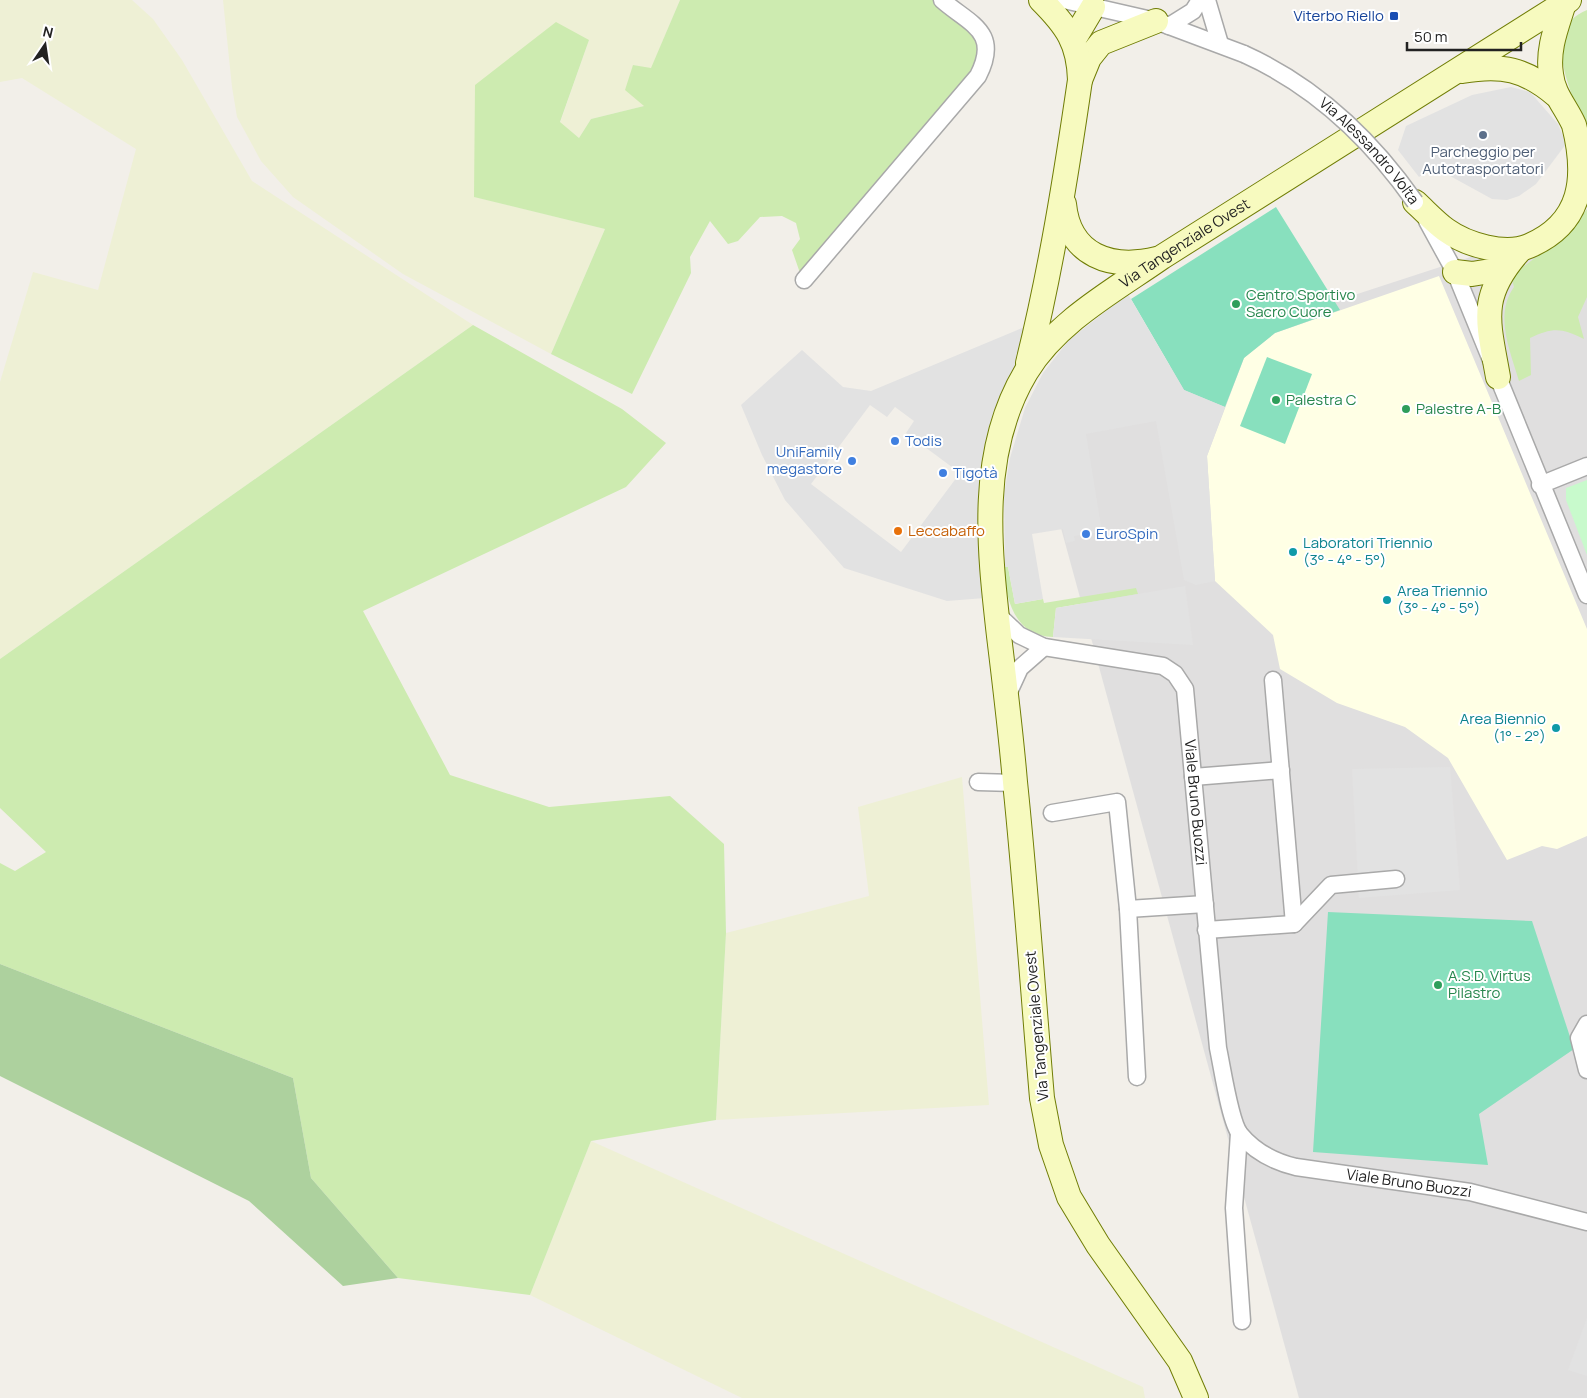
<svg xmlns="http://www.w3.org/2000/svg" width="1587" height="1398" font-family="Manrope,sans-serif">
<style>
.residential{fill:#e0dfdf}
.education{fill:#ffffe5}
.farmland{fill:#eef0d5}
.grass{fill:#cdebb0}
.forest{fill:#add19e}
.park{fill:#c8facc}
.pitch{fill:#88e0be}
.parking{fill:#e2e2e2;fill-rule:evenodd}
.lines{fill:none;stroke-linecap:round;stroke-linejoin:round}
.minor-casing{stroke:#a9a9a9;stroke-width:19}
.secondary-casing{stroke:#707d05;stroke-width:26}
.minor{stroke:#fff;stroke-width:16}
.secondary{stroke:#f7fabf;stroke-width:24}
.minor-bridge-casing{stroke:#a9a9a9;stroke-width:19;stroke-linecap:butt}
.minor-bridge{stroke:#fff;stroke-width:16}
.transit-dot{fill:#1a4fb4;stroke:#fff;stroke-width:2}
.service-dot{fill:#5c6f8a;stroke:#fff;stroke-width:2}
.leisure-dot{fill:#2e9e5b;stroke:#fff;stroke-width:2}
.shop-dot{fill:#3f7fe0;stroke:#fff;stroke-width:2}
.food-dot{fill:#e8710a;stroke:#fff;stroke-width:2}
.culture-dot{fill:#0f9aa8;stroke:#fff;stroke-width:2}
.labels{text-anchor:middle;stroke-width:4;stroke-linejoin:round;paint-order:stroke}
.transit-label{font-size:15px;fill:#164399;stroke:#fff;text-anchor:end}
.street-label{font-size:15px;fill:#222;stroke:#fff}
.service-label{font-size:15px;fill:#4e5e75;stroke:#fff}
.leisure-label{font-size:15px;fill:#27864d;stroke:#fff;text-anchor:start}
.shop-label{font-size:15px;fill:#366cbe;stroke:#fff;text-anchor:start}
.food-label{font-size:15px;fill:#c56008;stroke:#fff;text-anchor:start}
.culture-label{font-size:15px;fill:#0d838f;stroke:#fff;text-anchor:start}
</style>
<rect width="100%" height="100%" fill="#f2efe9"/>
<!-- residential -->
<path class="residential" d="M1587,219V1398H1299L1035,433L1232,335Z"/>
<!-- education -->
<path class="education" d="M1439,276L1587,629V836L1557,849L1542,846L1507,860L1448,758L1405,727L1337,703L1280,669L1273,635L1215,581L1207,456L1244,358L1275,333Z"/>
<!-- farmland -->
<g class="farmland">
<path d="M0,0H132L153,19L182,60L252,181L473,325L0,659V382L33,272L98,290L136,149L22,78L0,82Z"/>
<path d="M223,0H680L651,69L633,65L644,106L591,119L579,138L560,123L589,40L475,197L605,229L551,354L403,274L293,197L261,161L237,117L232,87Z"/>
<path d="M962,777L989,1105L716,1120L726,933L869,896L858,807Z"/>
<path d="M591,1141L1143,1387L1145,1398H742L530,1295Z"/>
</g>
<!-- grass -->
<g class="grass">
<path d="M680,0H933L935,4C964,26 988,31 972,72L800,273L792,250L800,239L796,223L782,216L760,217L738,241L728,244L710,221L690,257L691,273L632,394L551,354L605,229L474,197L475,85L556,22L589,40L560,122L579,138L591,119L644,106L625,90L633,65L651,68Z"/>
<path d="M1587,10V130C1573,98 1538,29 1587,10Z"/>
<path d="M1587,209V297L1578,317L1584,339C1562,328 1553,327 1530,338L1531,375L1519,381C1510,350 1494,315 1514,287L1511,276L1569,232Z"/>
<path d="M473,325L622,409L666,443L626,487L363,611L450,775L549,807L670,796L724,844L726,933L716,1120L591,1141L530,1295L398,1278L311,1178L293,1078L0,964V863L15,871L46,852L0,808V659Z"/>
<path d="M1003,567H1008L1015,604L1043,599L1044,603L1136,588L1138,594L1056,608L1053,637C1014,636 1006,599 1003,567Z"/>
</g>
<!-- forest -->
<path class="forest" d="M0,964L293,1078L311,1178L398,1278L343,1286L249,1201L0,1076Z"/>
<!-- park -->
<path class="park" d="M1587,480V555L1566,500V488Z"/>
<!-- pitch -->
<g class="pitch">
<path d="M1276,207L1340,310L1275,333L1244,358L1225,407L1184,390L1131,299Z"/>
<path d="M1267,357L1312,374L1285,444L1240,426Z"/>
<path d="M1328,912L1532,921L1574,1049L1479,1114L1488,1165L1313,1152Z"/>
</g>
<!-- parking -->
<g class="parking">
<path d="M1511,87L1530,92L1558,124L1566,144L1536,184L1519,196L1507,200L1492,199L1441,171L1429,170L1419,177L1398,150L1406,126L1472,95Z"/>
<path d="M1128,294L1184,390L1225,407L1207,456L1215,581L1196,585L1184,580L1156,421L1086,434L1102,532L1074,536L1075,541L1066,543L1063,529L1032,534L1043,599L1015,604L1008,567H1005L1004,495L1010,458L1025,408L1043,373L1069,340Z"/>
<path d="M1027,326L985,598L947,601L844,568L785,500L762,455L741,405L802,350L843,387L871,391ZM870,405L887,417L895,407L914,421L906,433L960,473L901,552L811,484Z"/>
<path d="M1185,586L1193,645L1053,637L1056,608Z"/>
<path d="M1450,767L1460,890L1359,898L1352,769Z"/>
<path d="M1587,1318V1376L1568,1370Z"/>
</g>
<g class="lines">
<defs>
<g id="minor">
<path d="M1064,0L1156,21L1244,54"/>
<path d="M1207,0L1220,44"/>
<path d="M1169,26L1193,11L1200,0"/>
<path d="M1427,221L1455,272L1587,595"/>
<path d="M804,280L978,76C1001,31 969,24 942,0"/>
<path d="M1540,485L1587,466"/>
<path id="s1" d="M997,614L1019,635L1044,647L1163,666L1175,674L1185,689L1218,1048C1222,1066 1230,1122 1240,1134C1254,1151 1275,1162 1296,1167L1470,1192L1587,1222"/>
<path d="M1273,680L1294,924"/>
<path d="M1008,694L1020,668L1044,647"/>
<path d="M1193,777L1281,770"/>
<path d="M978,782L1015,783"/>
<path d="M1052,813L1117,802L1128,909L1137,1077"/>
<path d="M1128,909L1205,904"/>
<path d="M1206,930L1294,924L1331,885L1396,879"/>
<path d="M1587,1024L1579,1038L1587,1070"/>
<path d="M1239,1133L1234,1208L1242,1321"/>
</g>
<g id="secondary">
<path d="M1074,39L1093,7"/>
<path d="M1462,71C1502,64 1525,69 1556,95"/>
<path d="M1080,80L1089,58L1101,43L1156,21"/>
<path d="M1415,202C1425,211 1435,222 1446,230C1467,245 1505,256 1529,246C1583,223 1587,177 1574,125C1566,107 1553,94 1551,74C1547,49 1557,26 1564,3"/>
<path d="M1064,204C1069,256 1111,270 1157,259"/>
<path d="M1455,272L1472,274L1503,269"/>
<path d="M1028,363C1051,270 1066,176 1080,80C1079,43 1067,26 1041,0"/>
<path d="M1498,377C1488,320 1478,297 1520,250"/>
<path id="s2" d="M1196,1398L1180,1361L1098,1245L1069,1197L1051,1145L1042,1098C1033,993 1026,888 1015,782C1011,734 1005,685 999,636C989,548 978,452 1026,372C1057,321 1115,290 1162,257L1569,0"/>
</g>
</defs>
<!-- minor casing -->
<use href="#minor" class="minor-casing"/>
<!-- secondary casing -->
<use href="#secondary" class="secondary-casing"/>
<!-- minor -->
<use href="#minor" class="minor"/>
<!-- secondary -->
<use href="#secondary" class="secondary"/>
<defs>
<g id="minor-bridge">
<path id="s3" d="M1244,54C1315,86 1371,139 1415,202"/>
</g>
</defs>
<!-- minor-bridge casing -->
<use href="#minor-bridge" class="minor-bridge-casing"/>
<!-- minor-bridge -->
<use href="#minor-bridge" class="minor-bridge"/>
</g>
<!-- markers -->
<rect class="transit-dot" x="1389" y="11" width="10" height="10" rx="2.5"/>
<circle class="service-dot" cx="1483" cy="135" r="5"/>
<g class="leisure-dot">
<circle cx="1236" cy="304" r="5"/>
<circle cx="1276" cy="400" r="5"/>
<circle cx="1406" cy="409" r="5"/>
<circle cx="1438" cy="985" r="5"/>
</g>
<g class="shop-dot">
<circle cx="895" cy="441" r="5"/>
<circle cx="852" cy="461" r="5"/>
<circle cx="943" cy="473" r="5"/>
<circle cx="1086" cy="534" r="5"/>
</g>
<circle class="food-dot" cx="898" cy="531" r="5"/>
<g class="culture-dot">
<circle cx="1293" cy="552" r="5"/>
<circle cx="1387" cy="600" r="5"/>
<circle cx="1556" cy="728" r="5"/>
</g>
<g class="labels">
<!-- transit labels -->
<g class="transit-label">
<text x="1384" y="21">Viterbo Riello</text>
</g>
<!-- street labels -->
<g class="street-label">
<text dy="5" stroke="none"><textPath href="#s3" startOffset="160">Via Alessandro Volta</textPath></text>
<text dy="5" stroke="none"><textPath href="#s2" startOffset="1282">Via Tangenziale Ovest</textPath></text>
<text dy="5" stroke="none"><textPath href="#s1" startOffset="325">Viale Bruno Buozzi</textPath></text>
<text transform="translate(1037 1026) rotate(-95)" y="5">Via Tangenziale Ovest</text>
<text dy="5" stroke="none"><textPath href="#s1" startOffset="841">Viale Bruno Buozzi</textPath></text>
</g>
<!-- service labels -->
<g class="service-label">
<text x="1483" y="157">Parcheggio per<tspan x="1483" dy="17">Autotrasportatori</tspan></text>
</g>
<!-- leisure labels -->
<g class="leisure-label">
<text x="1246" y="300">Centro Sportivo<tspan x="1246" dy="17">Sacro Cuore</tspan></text>
<text x="1286" y="405">Palestra C</text>
<text x="1416" y="414">Palestre A-B</text>
<text x="1448" y="981">A.S.D. Virtus<tspan x="1448" dy="17">Pilastro</tspan></text>
</g>
<!-- shop labels -->
<g class="shop-label">
<text x="905" y="446">Todis</text>
<text x="842" y="457" text-anchor="end">UniFamily<tspan x="842" dy="17">megastore</tspan></text>
<text x="953" y="478">Tigotà</text>
<text x="1096" y="539">EuroSpin</text>
</g>
<!-- food labels -->
<g class="food-label">
<text x="908" y="536">Leccabaffo</text>
</g>
<!-- culture labels -->
<g class="culture-label">
<text x="1303" y="548">Laboratori Triennio<tspan x="1303" dy="17">(3° - 4° - 5°)</tspan></text>
<text x="1397" y="596">Area Triennio<tspan x="1397" dy="17">(3° - 4° - 5°)</tspan></text>
<text x="1546" y="724" text-anchor="end">Area Biennio<tspan x="1546" dy="17">(1° - 2°)</tspan></text>
</g>
</g>
<!-- north arrow -->
<g transform="translate(45 45) rotate(13)" stroke="#ffffff" stroke-width="4" paint-order="stroke">
<path d="M0-4L9 19L0 12L-9 19Z" fill="#222222"/>
<text y="-8" font-size="14" font-weight="bold" text-anchor="middle" fill="#222222">N</text>
</g>
<!-- scale -->
<path d="M1407 42v8h114v-8" fill="none" stroke="#222222" stroke-width="2.5"/>
<text x="1414" y="42" font-size="15" fill="#222222" stroke="#ffffff" stroke-width="4" paint-order="stroke">50 m</text>
</svg>
